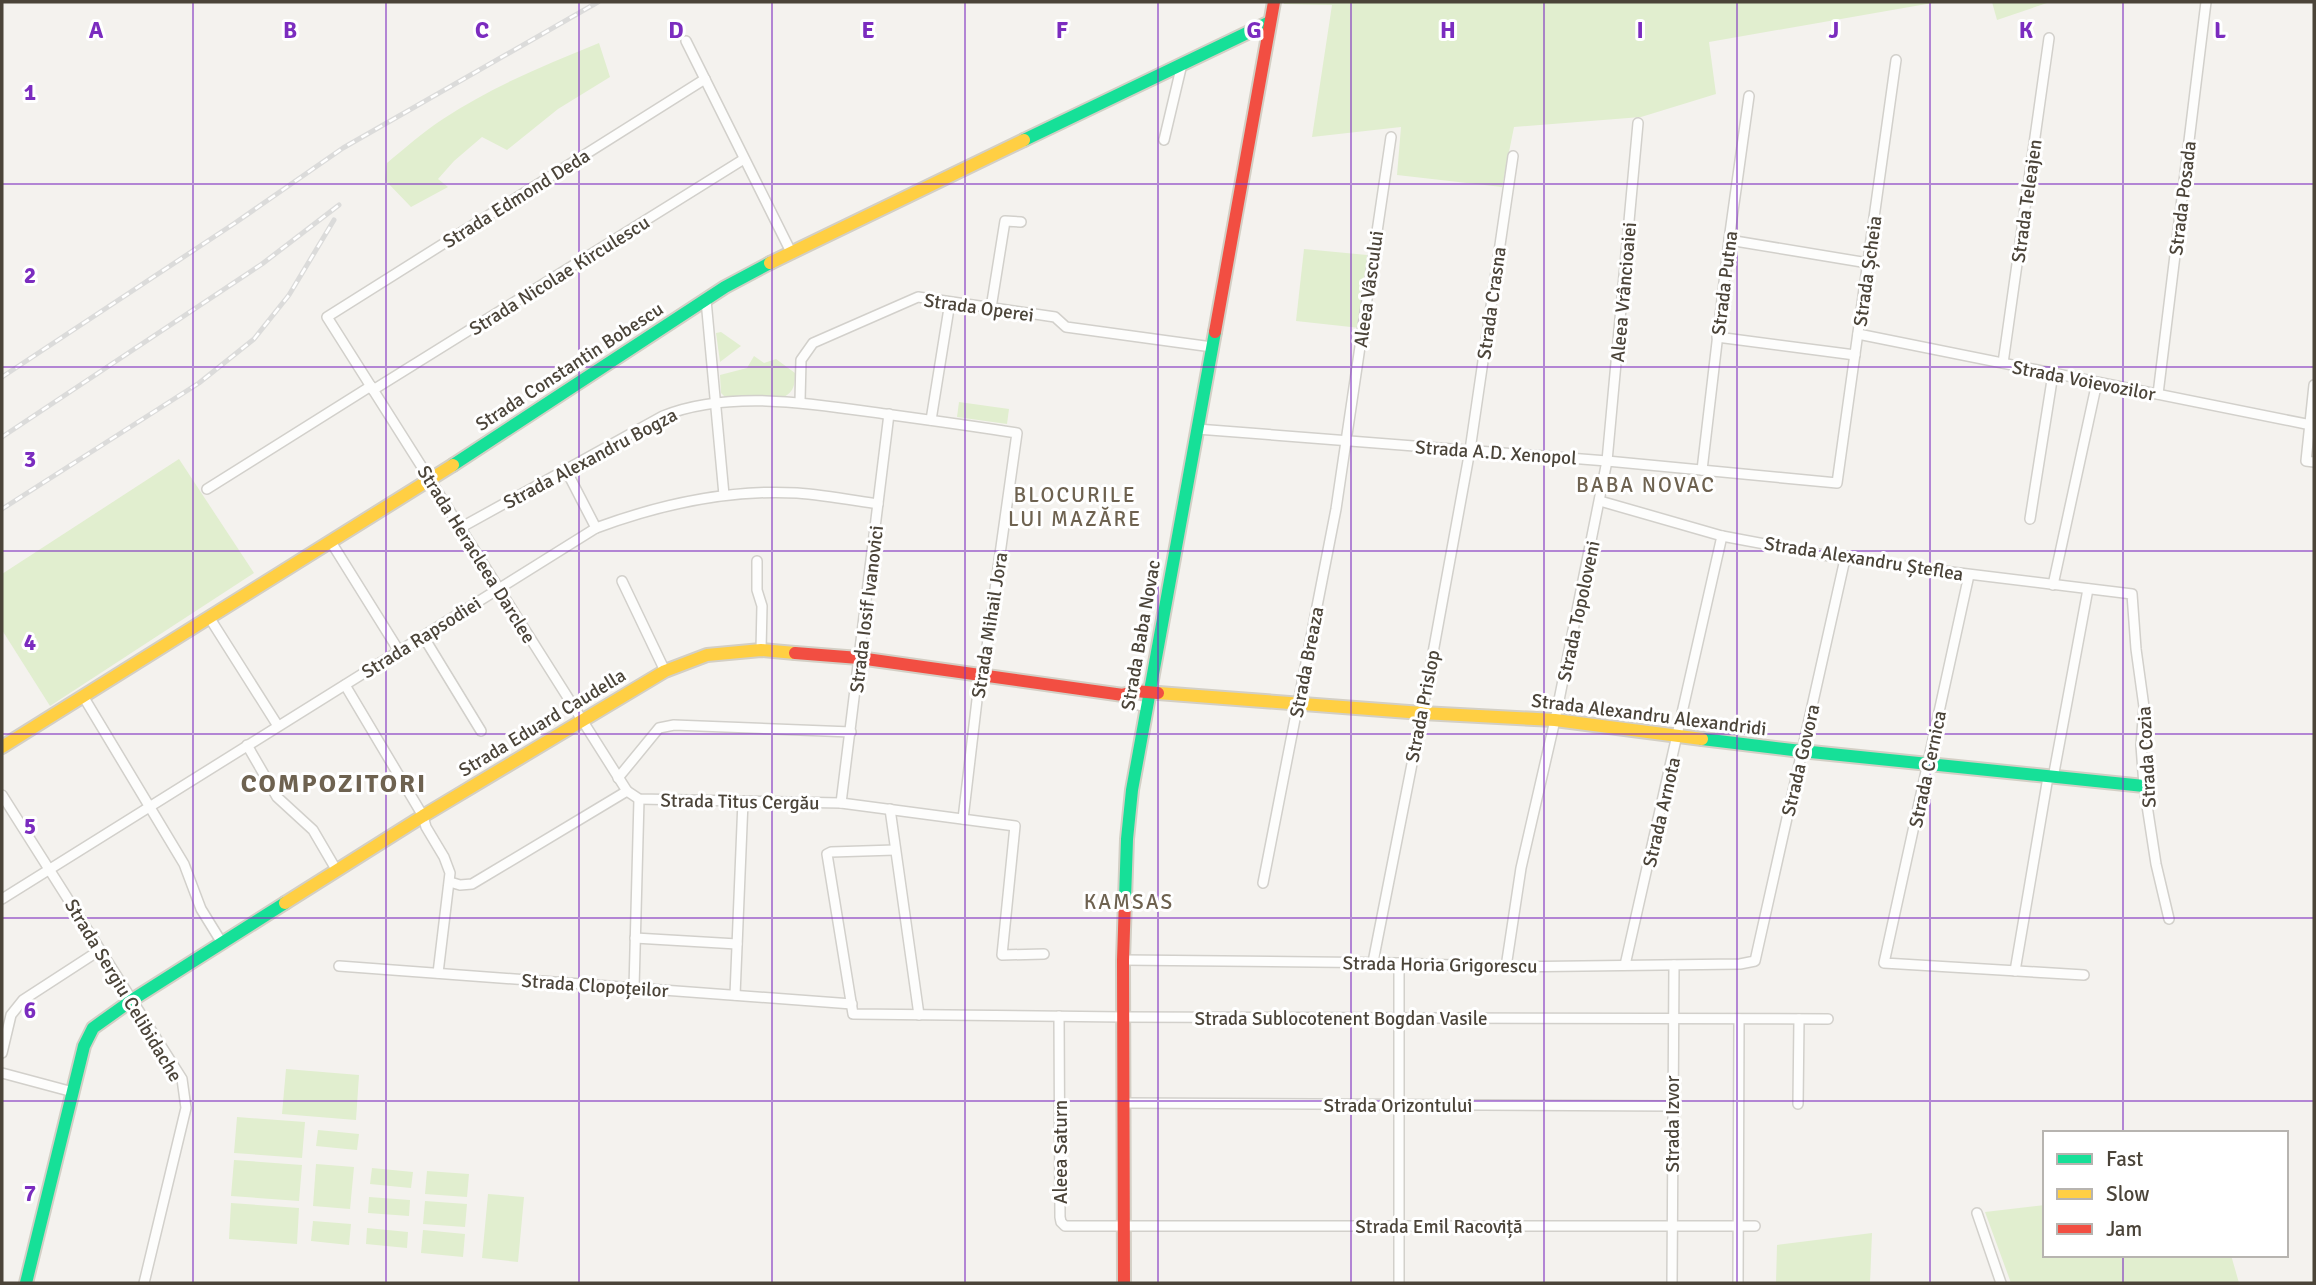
<svg xmlns="http://www.w3.org/2000/svg" width="2316" height="1285" font-family="Signika,sans-serif">
<style>
.green{fill:#e1eecf}
.lines{fill:none;stroke-linecap:round;stroke-linejoin:round}
.street-casing{stroke:#d2d0cb;stroke-width:12}
.fast-casing{stroke:#d3cfc5;stroke-width:16}
.slow-casing{stroke:#d3cfc5;stroke-width:16}
.jam-casing{stroke:#d3cfc5;stroke-width:16}
.street{stroke:#fdfdfc;stroke-width:9}
.fast{stroke:#16e098;stroke-width:12}
.slow{stroke:#ffcf43;stroke-width:12}
.jam{stroke:#f24e42;stroke-width:12}
.rail-casing{stroke:#dbdbda;stroke-width:5}
.rail{stroke:#fff;stroke-width:2.5;stroke-dasharray:8;stroke-linecap:butt}
.grid{fill:none;stroke:#7b2cbf;stroke-width:2;stroke-opacity:0.55}
.labels{text-anchor:middle;stroke-width:6;stroke-linejoin:round;paint-order:stroke}
.street-label{font-size:19px;fill:#4b4439;stroke:#fff}
.neighbourhood-label{font-size:21px;letter-spacing:2px;fill:#6e6250;stroke:#fff}
.district-label{font-size:26px;font-weight:bold;letter-spacing:2px;fill:#6e6250;stroke:#fff}
.grid-label{font-size:23px;text-anchor:middle;font-weight:bold;fill:#7b2cbf;stroke:#fff;stroke-width:6;stroke-linejoin:round;paint-order:stroke}
</style>
<rect width="100%" height="100%" fill="#f4f2ee"/>
<!-- green -->
<g class="green">
<path d="M1284,2H1938L1709,42L1716,94L1641,117L1514,127L1502,187L1397,175L1401,127L1312,137L1332,5L1284,4Z"/>
<path d="M1992,2H2050L1997,20Z"/>
<path d="M599,43L610,77L558,109L507,150L482,137L454,161L438,179L448,187L411,207L385,180L387,163C405,148 423,132 443,119C491,87 545,65 599,43Z"/>
<path d="M1304,249L1367,255L1360,328L1296,321Z"/>
<path d="M721,332L741,346L720,362L716,333Z"/>
<path d="M754,356L764,363L776,359L795,373C795,385 794,391 784,397H725L721,393L720,375L747,368Z"/>
<path d="M959,402L1009,409L1007,424L957,417Z"/>
<path d="M179,459L254,573L50,706L2,630V574Z"/>
<path d="M286,1069L359,1075L356,1120L282,1114Z"/>
<path d="M237,1117L305,1122L302,1158L234,1153Z"/>
<path d="M318,1130L359,1134L357,1150L316,1146Z"/>
<path d="M234,1160L302,1165L299,1201L231,1196Z"/>
<path d="M316,1164L354,1167L350,1209L313,1206Z"/>
<path d="M372,1168L413,1172L411,1188L370,1184Z"/>
<path d="M427,1171L469,1174L467,1197L425,1194Z"/>
<path d="M488,1194L524,1197L518,1262L482,1258Z"/>
<path d="M369,1197L410,1200L409,1216L368,1213Z"/>
<path d="M425,1201L467,1204L465,1227L423,1224Z"/>
<path d="M231,1203L299,1208L297,1244L229,1239Z"/>
<path d="M2045,1205V1255H2231L2239,1283H2011L1985,1212Z"/>
<path d="M313,1221L351,1224L349,1245L311,1241Z"/>
<path d="M367,1228L408,1232L407,1248L366,1244Z"/>
<path d="M423,1230L465,1234L463,1257L421,1253Z"/>
<path d="M1872,1233L1870,1283H1776L1777,1245Z"/>
</g>
<g class="lines">
<defs>
<g id="street">
<path d="M686,41L791,252"/>
<path d="M1164,140L1182,64"/>
<path d="M1729,240L1868,263"/>
<path d="M706,300L724,495"/>
<path d="M991,308L1005,221L1021,222"/>
<path d="M1858,334L2311,425"/>
<path d="M1717,337L1855,355"/>
<path d="M2003,363L2049,38"/>
<path d="M2314,385L2306,461L2314,462"/>
<path d="M373,390L744,159"/>
<path d="M2158,394L2206,2"/>
<path d="M800,401L801,360L813,343L918,297L1055,317L1066,327L1212,347"/>
<path d="M931,420L950,302"/>
<path d="M1197,429L1607,461L1837,483L1896,60"/>
<path d="M565,468L596,528"/>
<path d="M1702,470L1729,240L1749,96"/>
<path d="M207,489L371,386"/>
<path d="M1600,501L1722,536L1845,559L2132,594L2136,649L2144,707L2141,745L2144,786L2156,864L2169,919"/>
<path d="M2030,519L2053,374"/>
<path d="M460,528L663,416C730,389 816,404 885,414C929,420 973,426 1017,433L983,675L979,683L963,819"/>
<path d="M331,542L399,651"/>
<path d="M757,561V590L762,606L761,650"/>
<path d="M1969,575L1884,963L2084,975"/>
<path d="M622,581L665,671"/>
<path d="M2053,585L2097,382"/>
<path d="M209,617L278,726"/>
<path d="M423,636L481,731"/>
<path d="M345,685L423,816L426,827L444,857L450,873L438,973"/>
<path d="M1123,695L1134,704L1146,707"/>
<path d="M83,696L184,864L201,909L222,943"/>
<path d="M247,745L277,797L313,830L337,871"/>
<path d="M618,778L659,728L674,725L851,732"/>
<path d="M2053,778L2088,589"/>
<path d="M627,791L327,317L705,79"/>
<path d="M2,795L182,1079L186,1108L144,1283"/>
<path d="M841,803L889,414"/>
<path d="M890,809L919,1015"/>
<path d="M895,850L831,852L827,854L853,1014L1123,1017L1828,1019"/>
<path d="M450,882L460,885L472,884L627,791L639,799L841,803L1015,826L1002,955L1044,954"/>
<path d="M1263,883L1336,509L1391,137"/>
<path d="M2,899L596,528C661,504 727,489 797,493C824,495 851,500 878,504"/>
<path d="M635,938L737,944"/>
<path d="M1123,960L1399,963L1506,967L1740,964L1755,961L1845,559"/>
<path d="M1373,962L1422,713L1470,450L1513,156"/>
<path d="M1625,965L1722,536"/>
<path d="M339,966L852,1004"/>
<path d="M1506,967L1521,868L1555,720L1607,461L1638,123"/>
<path d="M2015,971L2048,777"/>
<path d="M634,988L639,799"/>
<path d="M735,995L743,801"/>
<path d="M1059,1016L1060,1217L1061,1222L1065,1226H1755"/>
<path d="M2,1053L11,1015L23,1000L100,950"/>
<path d="M2,1073L73,1092"/>
<path d="M1123,1103L1673,1106"/>
<path d="M1798,1104L1799,1019"/>
<path d="M1977,1213L2001,1283"/>
<path d="M1399,1283V963"/>
<path d="M1672,1283L1674,965"/>
<path d="M1738,1283L1739,1019"/>
</g>
<g id="fast">
<path d="M1024,140L1270,22"/>
<path d="M453,465L725,287L770,263"/>
<path d="M1702,739L1801,751L2144,786"/>
<path d="M1125,899L1127,839L1132,790L1215,332"/>
<path d="M26,1283L84,1046L93,1028L132,1000L285,903"/>
</g>
<g id="slow">
<path d="M770,263L1024,140"/>
<path d="M1158,693L1422,713L1555,720L1702,739"/>
<path d="M2,747L453,465"/>
<path d="M285,903L423,816L665,671L707,655L761,650L795,653"/>
</g>
<g id="jam">
<path d="M1215,332L1274,2"/>
<path d="M795,653L859,658L1123,695L1135,691L1158,693"/>
<path d="M1124,1283L1123,960L1125,899"/>
</g>
</defs>
<!-- street casing -->
<use href="#street" class="street-casing"/>
<!-- fast casing -->
<use href="#fast" class="fast-casing"/>
<!-- slow casing -->
<use href="#slow" class="slow-casing"/>
<!-- jam casing -->
<use href="#jam" class="jam-casing"/>
<!-- street -->
<use href="#street" class="street"/>
<!-- fast -->
<use href="#fast" class="fast"/>
<!-- slow -->
<use href="#slow" class="slow"/>
<!-- jam -->
<use href="#jam" class="jam"/>
<defs>
<g id="rail">
<path d="M2,377L235,223L343,148L598,2"/>
<path d="M2,437L262,264L339,205"/>
<path d="M2,509L199,383L254,339L289,295L334,220"/>
</g>
</defs>
<!-- rail casing -->
<use href="#rail" class="rail-casing"/>
<!-- rail -->
<use href="#rail" class="rail"/>
</g>
<!-- grid -->
<path class="grid" d="M193,2V1283M386,2V1283M579,2V1283M772,2V1283M965,2V1283M1158,2V1283M1351,2V1283M1544,2V1283M1737,2V1283M1930,2V1283M2123,2V1133M2,184H2314M2,367H2314M2,551H2314M2,734H2314M2,918H2314M2,1101H2314M2123,1255V1283"/>
<g class="labels">
<!-- street labels -->
<g class="street-label">
<text transform="translate(516 198) rotate(-32)" y="7">Strada Edmond Deda</text>
<text transform="translate(2182 198) rotate(-83)" y="7">Strada Posada</text>
<text transform="translate(2026 201) rotate(-82)" y="7">Strada Teleajen</text>
<text transform="translate(1867 271) rotate(-82)" y="7">Strada Șcheia</text>
<text transform="translate(559 275) rotate(-32)" y="7">Strada Nicolae Kirculescu</text>
<text transform="translate(1724 283) rotate(-83)" y="7">Strada Putna</text>
<text transform="translate(1368 289) rotate(-82)" y="7">Aleea Vâscului</text>
<text transform="translate(1623 292) rotate(-85)" y="7">Aleea Vrâncioaiei</text>
<text transform="translate(1491 303) rotate(-82)" y="7">Strada Crasna</text>
<text transform="translate(979 307) rotate(8)" y="7">Strada Operei</text>
<text transform="translate(569 366) rotate(-33)" y="7">Strada Constantin Bobescu</text>
<text transform="translate(2084 380) rotate(11)" y="7">Strada Voievozilor</text>
<text transform="translate(1496 452) rotate(4)" y="7">Strada A.D. Xenopol</text>
<text transform="translate(590 458) rotate(-28)" y="7">Strada Alexandru Bogza</text>
<text transform="translate(477 554) rotate(58)" y="7">Strada Heracleea Darclee</text>
<text transform="translate(1864 558) rotate(9)" y="7">Strada Alexandru Șteflea</text>
<text transform="translate(866 609) rotate(-83)" y="7">Strada Iosif Ivanovici</text>
<text transform="translate(1578 611) rotate(-78)" y="7">Strada Topoloveni</text>
<text transform="translate(989 625) rotate(-81)" y="7">Strada Mihail Jora</text>
<text transform="translate(1140 635) rotate(-80)" y="7">Strada Baba Novac</text>
<text transform="translate(421 637) rotate(-32)" y="7">Strada Rapsodiei</text>
<text transform="translate(1306 662) rotate(-79)" y="7">Strada Breaza</text>
<text transform="translate(1422 706) rotate(-79)" y="7">Strada Prislop</text>
<text transform="translate(1649 714) rotate(7)" y="7">Strada Alexandru Alexandridi</text>
<text transform="translate(542 722) rotate(-31)" y="7">Strada Eduard Caudella</text>
<text transform="translate(2146 757) rotate(-93)" y="7">Strada Cozia</text>
<text transform="translate(1800 760) rotate(-77)" y="7">Strada Govora</text>
<text transform="translate(1927 769) rotate(-78)" y="7">Strada Cernica</text>
<text transform="translate(740 801) rotate(1)" y="7">Strada Titus Cergău</text>
<text transform="translate(1661 812) rotate(-77)" y="7">Strada Arnota</text>
<text transform="translate(1440 964) rotate(1)" y="7">Strada Horia Grigorescu</text>
<text transform="translate(595 985) rotate(4)" y="7">Strada Clopoțeilor</text>
<text transform="translate(124 990) rotate(59)" y="7">Strada Sergiu Celibidache</text>
<text x="1341" y="1025">Strada Sublocotenent Bogdan Vasile</text>
<text x="1398" y="1112">Strada Orizontului</text>
<text transform="translate(1672 1124) rotate(-90)" y="7">Strada Izvor</text>
<text transform="translate(1060 1152) rotate(-90)" y="7">Aleea Saturn</text>
<text x="1439" y="1233">Strada Emil Racoviță</text>
</g>
<!-- neighbourhood labels -->
<g class="neighbourhood-label">
<text x="1646" y="492">BABA NOVAC</text>
<text x="1075" y="502">BLOCURILE<tspan x="1075" dy="24">LUI MAZĂRE</tspan></text>
<text x="1129" y="909">KAMSAS</text>
</g>
<!-- district labels -->
<g class="district-label">
<text x="334" y="792">COMPOZITORI</text>
</g>
</g>
<g class="grid-label">
<text x="96" y="38">A</text>
<text x="290" y="38">B</text>
<text x="482" y="38">C</text>
<text x="676" y="38">D</text>
<text x="868" y="38">E</text>
<text x="1062" y="38">F</text>
<text x="1254" y="38">G</text>
<text x="1448" y="38">H</text>
<text x="1640" y="38">I</text>
<text x="1834" y="38">J</text>
<text x="2026" y="38">K</text>
<text x="2220" y="38">L</text>
<text x="30" y="100">1</text>
<text x="30" y="283">2</text>
<text x="30" y="467">3</text>
<text x="30" y="650">4</text>
<text x="30" y="834">5</text>
<text x="30" y="1018">6</text>
<text x="30" y="1201">7</text>
</g>
<!-- border -->
<rect width="2316" height="1285" fill="none" stroke="#4b4439" stroke-width="7"/>
<!-- legend -->
<rect x="2043" y="1131" width="245" height="126" fill="#ffffff" stroke="#b7b4b0" stroke-width="2"/>
<rect x="2057" y="1154" width="35" height="10" fill="#16e098" stroke="#b7b4b0" stroke-width="2"/>
<text x="2106" y="1166" font-size="21" fill="#4b4439">Fast</text>
<rect x="2057" y="1189" width="35" height="10" fill="#ffcf43" stroke="#b7b4b0" stroke-width="2"/>
<text x="2106" y="1201" font-size="21" fill="#4b4439">Slow</text>
<rect x="2057" y="1224" width="35" height="10" fill="#f24e42" stroke="#b7b4b0" stroke-width="2"/>
<text x="2106" y="1236" font-size="21" fill="#4b4439">Jam</text>
</svg>
